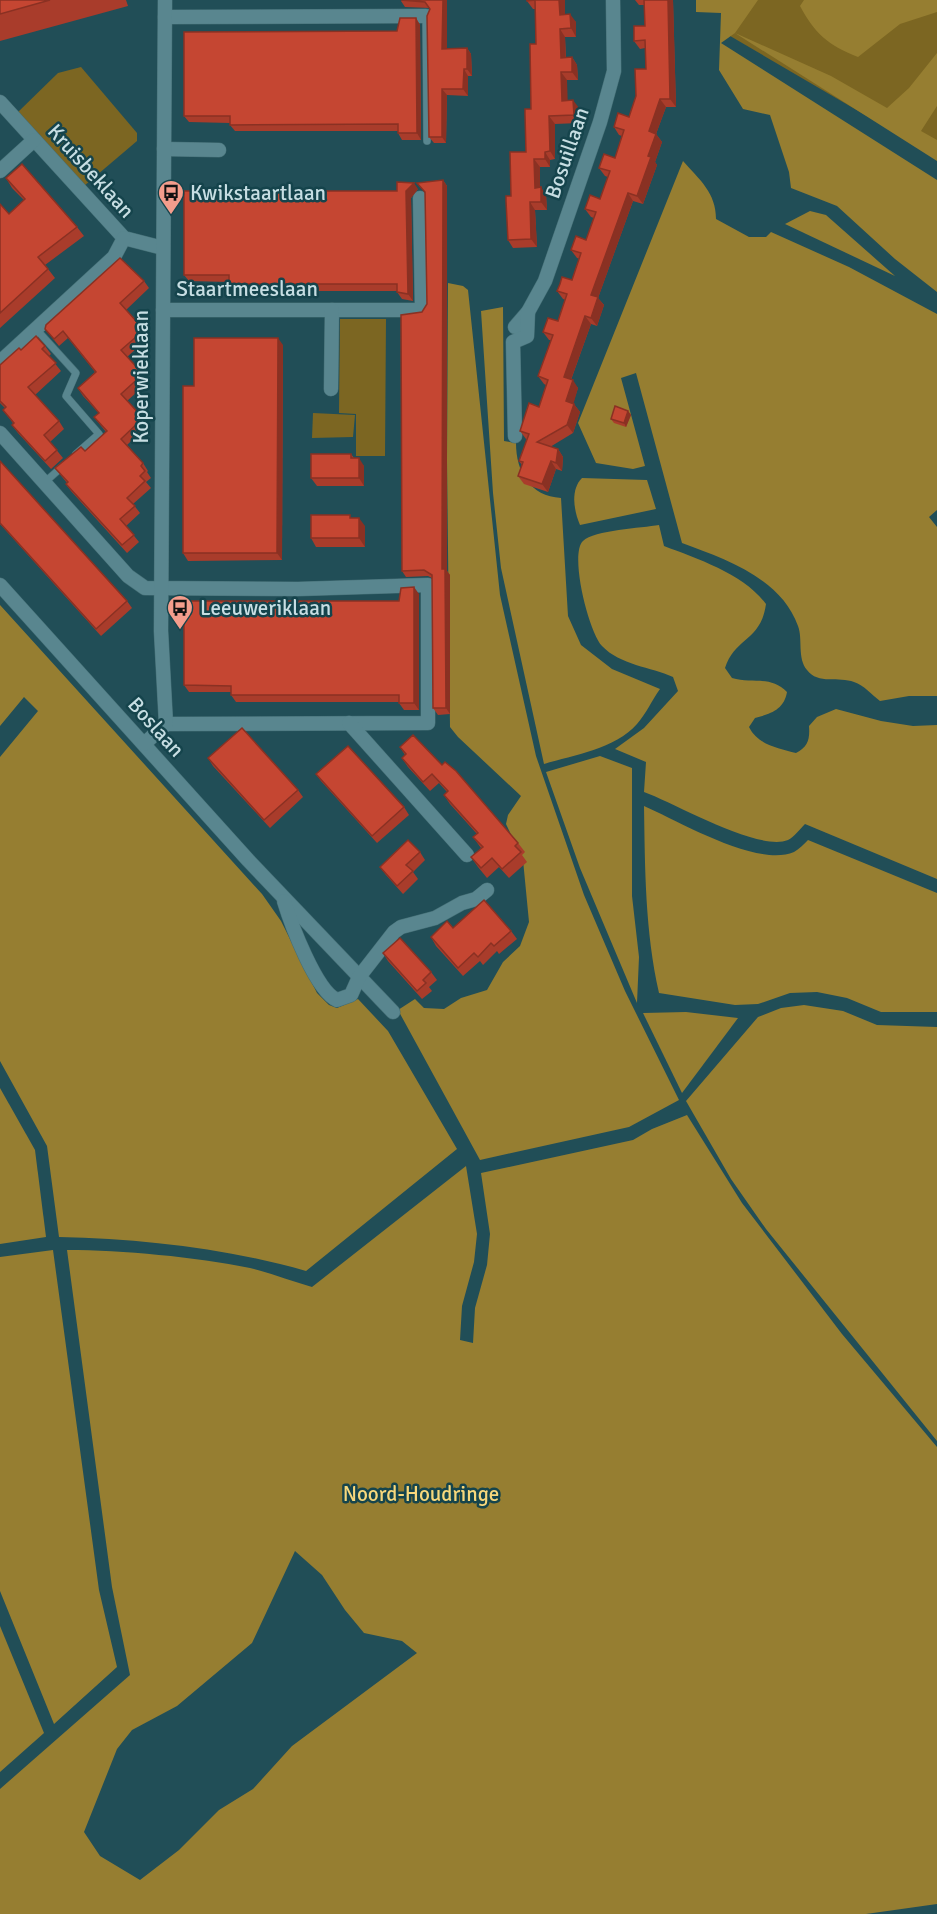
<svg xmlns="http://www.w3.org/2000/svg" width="937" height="1914" font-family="Signika,sans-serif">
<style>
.green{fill:#7c6622}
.forest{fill:#967e31;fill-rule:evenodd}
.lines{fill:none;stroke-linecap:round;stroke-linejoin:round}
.service-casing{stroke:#446e75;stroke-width:8}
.minor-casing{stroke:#446e75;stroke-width:15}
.service{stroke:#59868f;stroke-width:7}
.minor{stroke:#59868f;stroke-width:14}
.wall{fill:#a93c2b}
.shaded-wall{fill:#8a3123}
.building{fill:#c54632;stroke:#8a3123;stroke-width:1.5}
.labels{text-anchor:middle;stroke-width:5;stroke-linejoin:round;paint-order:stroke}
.street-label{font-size:21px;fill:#c7dee3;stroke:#15444c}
.poi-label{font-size:21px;fill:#c7dee3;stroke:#15444c;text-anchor:start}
.park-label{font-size:21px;fill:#f7d87c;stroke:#15444c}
</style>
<rect width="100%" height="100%" fill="#214e57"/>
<!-- green -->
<g class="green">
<path d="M749,0H937V157L725,33Z"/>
<path d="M81,67L137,133V141L84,186L16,114L58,73Z"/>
<path d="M340,319H386L385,456H356V414L339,413Z"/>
<path d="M313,413L355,415L353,437L312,438Z"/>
</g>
<!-- forest -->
<g class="forest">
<path d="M696,0H758L735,33L831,76L887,108L909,88L937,53V106L921,131L937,140V161L735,33L721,43L937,180V292L895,259L837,206L791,188L789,172L770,115L743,109L719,70L721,13L696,12Z"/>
<path d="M804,0H937V12L900,24L858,57C828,45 815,34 800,6Z"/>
<path d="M683,161C700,180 716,193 716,219L749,237H766L771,232L849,267L937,314V510L929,517L937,527V696H909L880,701C872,695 864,685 854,682C839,676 818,685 807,670C797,658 803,639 798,626C781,578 725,559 682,543L636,373L621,378L645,466L633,469L596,463L578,423Z"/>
<path d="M810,211L826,215L895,276L785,224Z"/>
<path d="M448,283L463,286L468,290L500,595L536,756L584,895L625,991L679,1100L629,1127L480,1160L398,1010L415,999L424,1008L444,1009L461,998L487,990L503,962L520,946L529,922L523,860L506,824L508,815L521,796L458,737L450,727L447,460Z"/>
<path d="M503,307L504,441L516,443C516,472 530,496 561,498L568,616L581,645L612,669L660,689C652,700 646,714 637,724C615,749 574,755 544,764L501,568L493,493L481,311Z"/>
<path d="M582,478L647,480L656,509L580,525C574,511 570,490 582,478Z"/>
<path d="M659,525L664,546C698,559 744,574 766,604C761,641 735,637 725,668L732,678C752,684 771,675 787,692C784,710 770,714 755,718L749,727C758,745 778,748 796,753C808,747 810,739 809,726L817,717L836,709L881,721L913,726L937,725V879L805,824C800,829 794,837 788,840C758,852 675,803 644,792L646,762L615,749L644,728L678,691L673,677C651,667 620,665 602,646C589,633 569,554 583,541C594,530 642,528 659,525Z"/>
<path d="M0,605L262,894L281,921L317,993L329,1005L337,1008L358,999L388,1031L457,1149L306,1271C225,1248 143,1239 59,1237L47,1146L0,1061V757L38,711L24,697L0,726Z"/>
<path d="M600,756L632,768V896L639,957L637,1003L580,868L546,772Z"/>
<path d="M644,806C679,821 757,868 794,852C799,849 804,844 808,840L937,893V1012H881L847,998L817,992L790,993L758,1004L735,1005L659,993C645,931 645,869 644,806Z"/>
<path d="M804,1005L843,1011L877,1025L937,1027V1441L766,1229L731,1179L686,1101L758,1017L781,1008Z"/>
<path d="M686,1012L738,1018L682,1093L643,1013Z"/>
<path d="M0,1088L35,1150L46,1237L0,1244Z"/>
<path d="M687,1115L742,1203L842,1334L937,1447V1904L866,1914H0V1789L130,1675L112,1587L67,1250C123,1250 195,1257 250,1268C271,1273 291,1281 312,1287L466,1166L477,1234L474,1262L462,1306L460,1340L473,1343L475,1308L487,1265L490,1234L481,1173L633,1140L652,1129ZM295,1551L322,1575L345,1610L364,1633L402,1641L417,1653L292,1746L253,1789L219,1810L179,1850L140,1880L100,1856L84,1832L117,1749L132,1730L177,1706L252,1643Z"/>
<path d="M53,1250L99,1590L117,1667L54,1724L0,1591V1257Z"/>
<path d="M0,1626L44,1733L0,1772Z"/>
</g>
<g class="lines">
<defs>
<g id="service">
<path d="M426,16L427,141"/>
<path d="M36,329L76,373L66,396L99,434L76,454"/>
<path d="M45,482L63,466"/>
</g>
<g id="minor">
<path d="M165,17L426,16"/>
<path d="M0,102L124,238L163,248"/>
<path d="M164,149L219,150"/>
<path d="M0,171L34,140"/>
<path d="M163,310H422L420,198"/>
<path d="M515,327L528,312L545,281L600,122L614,71L613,0"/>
<path d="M0,362L114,257L124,238"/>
<path d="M331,389L332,310"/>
<path d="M0,433L128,576L145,588L298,589L428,585V723L166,724"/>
<path d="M515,436L513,342L527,336L528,312"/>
<path d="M0,585L248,860L393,1012"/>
<path d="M349,723L467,855"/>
<path d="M144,744L166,724L161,631L165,0"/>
<path d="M284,901C291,924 316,991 337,1000L351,995L359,977L394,932L401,927L435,918L462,903L476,899L487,890"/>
</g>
</defs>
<!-- service casing -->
<use href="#service" class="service-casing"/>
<!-- minor casing -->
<use href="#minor" class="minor-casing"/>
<!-- service -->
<use href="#service" class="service"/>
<!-- minor -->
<use href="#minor" class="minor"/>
</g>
<!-- wall -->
<g class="wall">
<path d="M0,0H126L128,6L0,41Z"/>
<path d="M447,0V49L467,48L471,54L472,76H468V96L447,95L446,143H434L429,137L430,9V8L405,7L401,1Z"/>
<path d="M565,0V14L576,22V37H565L566,57H572L577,65L578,80H567V101L579,108V123L555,124V159L550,160V167H540V187L546,195L547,210H535L537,247L513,248L508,240L511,196L526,152L531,109L536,44L535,9H533L527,1Z"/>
<path d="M635,0H673L676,107H666L656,134L662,142L655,162L657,165L643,204L633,201L598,298L604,305L597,326L591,324L571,380L578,388L573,403L580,412L573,433L550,447L558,449L563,457L562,471L556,469L548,492L524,484L518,476L522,465L519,461L527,439H526L520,431L539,407L546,385L544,384L538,376L551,340H549L543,332L558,321L566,300L563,299L557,291L572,280L580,259L577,258L571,250L586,240L594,218L591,217L585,209L600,199L608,177L605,176L599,168L615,158L622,136L619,135L614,127L629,117L646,69L645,48L640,49L634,41L645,26L644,5H639Z"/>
<path d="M416,18L420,25L421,140H402L398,133V131H235L230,125V123L189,122L184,116L397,31Z"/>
<path d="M6,178L77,227L84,236L45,265L55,278L0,328V204L9,214L24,200L12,188Z"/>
<path d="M443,180L447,186V571L450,575V714L438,715L433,708L432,578L428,576L406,577L402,571L427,304L425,193L417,183Z"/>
<path d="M418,189L411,198L413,301L402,299L397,292V291H234L229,284V282L189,281L184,275L397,191Z"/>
<path d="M144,281L149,288L126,310L144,330L149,337L127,357L143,374L148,382L127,401L143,418L148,425L127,445L143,463L148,471L147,472L151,478L146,482L151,488L133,504L140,513L126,526L139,542L127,553L71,491L66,484L67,483L55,468L85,451L106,432L94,417L99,413L83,396L78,388L95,372L68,338L59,346L45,329Z"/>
<path d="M283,345L282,560L188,561L183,553Z"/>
<path d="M45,346L51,354L49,356L61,371L35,395L59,421L64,429L50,442L63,458L51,469L18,433L12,425L13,423L3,410L5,408L0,403V365L21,350Z"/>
<path d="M628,411L631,415L626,427L614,423L611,419Z"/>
<path d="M351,454L354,458L364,466V486H317L311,478Z"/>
<path d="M0,461L127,601L132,608L101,636L0,524Z"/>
<path d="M365,526V547H316L311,538Z"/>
<path d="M419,594V710H404L399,703V702H236L231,695V692H189L184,685L399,601Z"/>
<path d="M400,747L518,843L525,852L522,855L527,862L509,878L499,867L487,878L478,867L471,857L481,848L473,837L477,834L450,804L444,795L447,792L439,783L430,791L408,767L402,758L405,755Z"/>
<path d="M208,758L298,790L303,797L270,828L213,766Z"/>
<path d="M316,774L404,807L409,815L377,843L321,781Z"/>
<path d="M420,852L425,860L413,872L418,879L403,894L386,875L380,867Z"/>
<path d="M453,928L511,931L517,939L499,954L497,951L483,965L480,961L463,976L436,946L431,937Z"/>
<path d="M383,953L431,972L437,980L429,987L432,991L422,999L388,961Z"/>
</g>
<!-- shaded-wall -->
<g class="shaded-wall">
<path d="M443,0H447V55L442,49Z"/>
<path d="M559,0H565V23L560,15Z"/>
<path d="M668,0H673L676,107L670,99Z"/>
<path d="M570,14L576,22V37L571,28Z"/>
<path d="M416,18L420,25L421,140L417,133Z"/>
<path d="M560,29L565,37L566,66L561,58Z"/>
<path d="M467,48L471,54L472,76L467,69Z"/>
<path d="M572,57L577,65L578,80L572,72Z"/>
<path d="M464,69L468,76V96L463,89Z"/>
<path d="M561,72L567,80L568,109L562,101Z"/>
<path d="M442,89L447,95L446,143L442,137Z"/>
<path d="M660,99L666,107L656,134L662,142L655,162L657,165L643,204L637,196L648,156L649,131Z"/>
<path d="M573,100L579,108V123L574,115Z"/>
<path d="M549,116L555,124V159L550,151Z"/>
<path d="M545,152L550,160V167L545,159Z"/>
<path d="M534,159L540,167V196L535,188Z"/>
<path d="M443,180L447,186V571L450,575V714L446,708L442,569Z"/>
<path d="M414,183L418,189L411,198L413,301L408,294L406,191Z"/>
<path d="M541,187L546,195L547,210L541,202Z"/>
<path d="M628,193L633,201L598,298L604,305L597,326L591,318V295Z"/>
<path d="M530,202L535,210L537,247L531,239Z"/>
<path d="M585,316L591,324L569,385L564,377Z"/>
<path d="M278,338L283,345L282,560L277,553Z"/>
<path d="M573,380L578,388L572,409L566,401Z"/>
<path d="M574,404L580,412L573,433L567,425Z"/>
<path d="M628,411L631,415L626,427L624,423Z"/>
<path d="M558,449L563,457L562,471L556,463Z"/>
<path d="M359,458L364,466V486L359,478Z"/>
<path d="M551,461L556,469L548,492L542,484Z"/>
<path d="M359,518L365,526V547L359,538Z"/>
<path d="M414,587L419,594V710L414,703Z"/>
</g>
<!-- building -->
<g class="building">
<path d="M0,0H50L0,14Z"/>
<path d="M401,0H443L442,49L467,48V69H464L463,89H442V137H429L427,16L430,9L425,2Z"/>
<path d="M527,0H559L560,15L570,14L571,28L560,29L561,58L572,57V72H561L562,101L573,100L574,115L549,116L550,151L545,152V159H534L535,188L541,187V202H530L531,239L508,240L506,201V196H511L510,152H526L525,114V109H531L530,44H536L535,0L527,1Z"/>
<path d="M644,0H668L670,99H660L649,131L656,134L648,156L651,157L637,196L628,193L591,295L598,297L591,318L585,316L564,377L573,380L566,401L574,404L567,425L537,442L558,449L556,463L551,461L542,484L518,476L523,462L519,461L529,434L520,431L529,403L539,407L548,380L538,376L553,335L543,332L548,318L558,321L567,294L557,291L560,284L562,277L572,280L581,253L571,250L576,236L586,240L596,212L585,209L590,195L600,199L610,171L599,168L604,154L615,158L624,130L614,127L618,113L629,117L636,96L635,69H646L645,40L634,41V26H645Z"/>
<path d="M400,18H416L417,133H398V124L230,125V116H184V32L397,31Z"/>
<path d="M22,164L77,227L38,257L48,269L0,313V204L9,214L25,199L6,178Z"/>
<path d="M443,180L442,569H445L446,708H433L432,575L424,570L402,571L401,315L422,312L427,304L425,192L417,183Z"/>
<path d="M397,182L414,183L406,191L408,294L397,292V284H229V275H184V191H397Z"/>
<path d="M120,258L144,281L120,303L144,330L121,350L143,374L121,394L143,418L121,439L143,463L141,466L145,471L140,476L145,481L127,498L135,506L120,519L134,535L122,545L66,484L68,482L55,468L81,447L85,451L107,431L94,417L99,413L78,388L96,372L63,331L54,339L45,329L46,325Z"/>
<path d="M36,336L45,346L42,349L56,363L28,387L59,421L44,435L57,450L45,461L12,425L14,423L3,410L6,407L0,401V365L19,348L21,350Z"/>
<path d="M194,338H278L277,553H183V386H194Z"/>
<path d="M615,406L628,411L624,423L611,419Z"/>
<path d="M311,454H351V458H359V478H311Z"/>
<path d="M0,461L127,601L96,629L0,523Z"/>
<path d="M311,515H350V518H359V538H311Z"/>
<path d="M414,587V703H399V695H231V686L184,685V601H399L401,588Z"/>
<path d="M242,728L298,790L264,820L208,758Z"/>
<path d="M413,735L442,765L445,762L456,771L518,843L515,846L521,852L502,869L492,858L481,868L471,857L483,847L473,837L478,833L444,795L448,791L432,774L423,782L402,758L406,754L400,747Z"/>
<path d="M348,746L404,807L372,836L316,774Z"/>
<path d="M408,840L420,852L406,865L413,871L397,886L380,867Z"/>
<path d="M484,900L511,931L494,946L491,943L478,957L474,953L458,968L431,937L447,921L453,928Z"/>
<path d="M400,938L431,972L423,980L426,983L417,991L383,953Z"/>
</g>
<!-- icons -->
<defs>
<symbol id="bus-pin" viewBox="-11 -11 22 30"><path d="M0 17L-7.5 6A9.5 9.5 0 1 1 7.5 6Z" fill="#f49d8c" stroke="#15444c"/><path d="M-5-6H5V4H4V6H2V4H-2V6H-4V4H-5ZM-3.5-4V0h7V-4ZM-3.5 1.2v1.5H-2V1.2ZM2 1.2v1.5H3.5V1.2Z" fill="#111"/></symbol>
</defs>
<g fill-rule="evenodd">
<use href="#bus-pin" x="156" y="178" width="30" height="40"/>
<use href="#bus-pin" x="165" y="593" width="30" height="40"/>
</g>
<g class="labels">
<!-- street labels -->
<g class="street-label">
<text transform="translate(567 153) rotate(-71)" y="7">Bosuillaan</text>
<text transform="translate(91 171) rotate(48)" y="7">Kruisbeklaan</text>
<text x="247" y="296">Staartmeeslaan</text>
<text transform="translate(141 377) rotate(-90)" y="7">Koperwieklaan</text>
<text transform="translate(156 727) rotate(48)" y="7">Boslaan</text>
</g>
<!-- poi labels -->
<g class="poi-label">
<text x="190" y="200">Kwikstaartlaan</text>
<text x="200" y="615">Leeuweriklaan</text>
</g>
<!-- park labels -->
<g class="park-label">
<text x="421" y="1501">Noord-Houdringe</text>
</g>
</g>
</svg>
